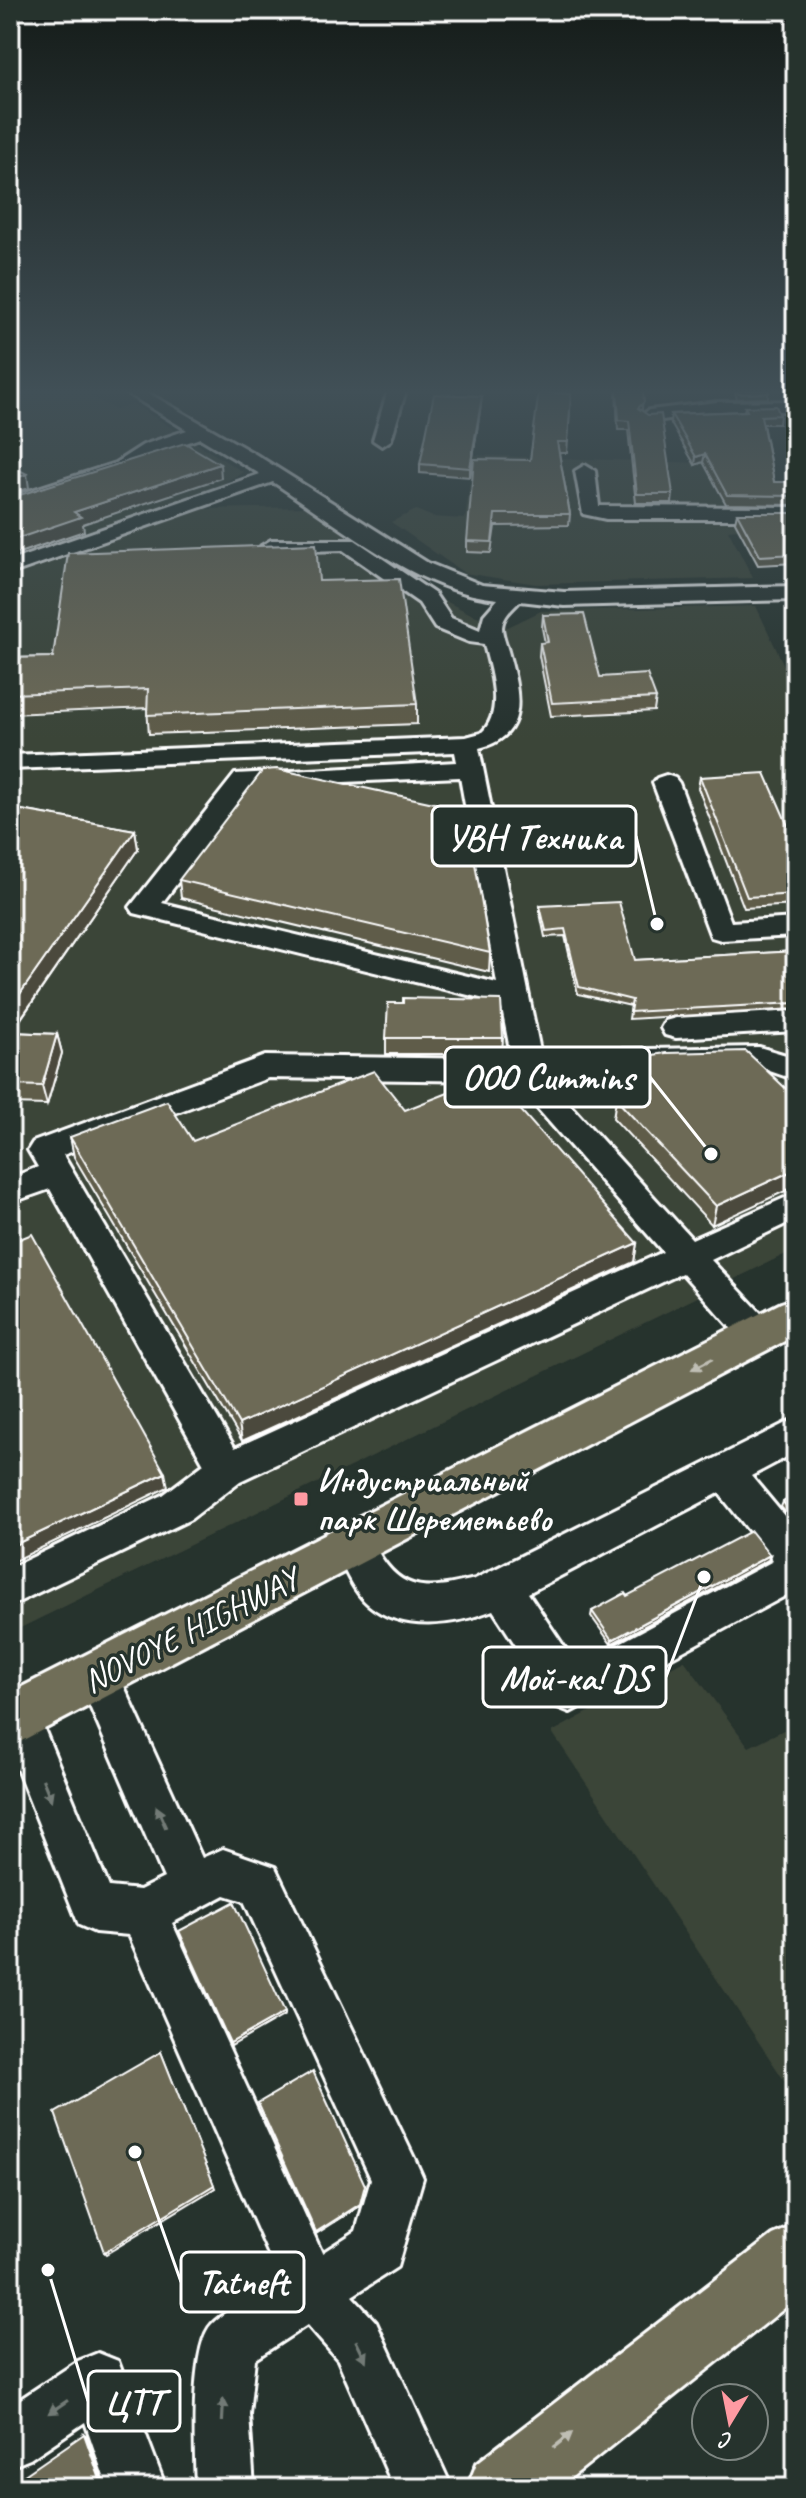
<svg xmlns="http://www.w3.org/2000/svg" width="806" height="2498" font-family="Caveat,sans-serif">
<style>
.built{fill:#3b4439}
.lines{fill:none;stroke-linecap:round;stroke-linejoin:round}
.minor-casing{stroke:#fff;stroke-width:6}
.major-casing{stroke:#fff;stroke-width:6}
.minor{fill:#26332d;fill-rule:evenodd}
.major{fill:#706e59;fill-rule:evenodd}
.wall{fill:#5e5b4a;stroke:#fff;stroke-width:2}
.shaded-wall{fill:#4c4a3c;stroke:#fff;stroke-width:2}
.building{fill:#6d6a56;stroke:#fff;stroke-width:2}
.oneway{fill:#bfbeb4}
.oneway2{fill:#727a76}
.poi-dot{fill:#ff9aa2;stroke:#26332d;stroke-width:3}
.labels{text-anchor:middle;stroke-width:7;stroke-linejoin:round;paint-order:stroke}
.poi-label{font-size:34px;font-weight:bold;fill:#fff;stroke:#26332d;text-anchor:start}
.street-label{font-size:34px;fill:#fff;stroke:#26332d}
.leader{fill:none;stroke:#fff;stroke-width:3}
.callout-dot{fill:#fff;stroke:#26332d;stroke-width:3}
.callout{fill:#26332d;stroke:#fff;stroke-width:3}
.callout-label{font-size:36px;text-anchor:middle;font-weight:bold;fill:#fff}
</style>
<rect width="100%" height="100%" fill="#26332d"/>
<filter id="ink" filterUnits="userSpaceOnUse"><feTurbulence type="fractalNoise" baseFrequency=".0125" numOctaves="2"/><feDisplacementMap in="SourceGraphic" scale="16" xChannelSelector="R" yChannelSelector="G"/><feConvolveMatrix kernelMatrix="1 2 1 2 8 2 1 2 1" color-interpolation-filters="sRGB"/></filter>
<g filter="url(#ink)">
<!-- built -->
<g class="built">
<path d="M10,390H80L116,410L133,404L243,472L214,489L10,562Z"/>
<path d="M473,455L731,464L748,528L728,530L753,578L536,584L464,573L391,522L416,510L433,517L465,519Z"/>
<path d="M308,507L414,585L471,614L508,627L541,611L756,606L796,691V1249L10,1633V576L204,509Z"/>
<path d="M684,1660L749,1747L796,1724V2098L552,1732Z"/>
</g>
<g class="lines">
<defs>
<g id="minor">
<path d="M122,390H143L255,454L428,563L482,585L564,592L796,586V600L564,606L520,601C513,608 503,616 502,627C502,634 506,644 508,651C519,691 531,736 479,748L540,1051L759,1047L796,1058V1080L758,1067L548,1072L560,1094L692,1239L796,1193V1219L711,1260L772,1325L777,1335L772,1345L759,1349L746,1345L682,1273L240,1481L191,1519L10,1606V1568L163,1495L204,1464L50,1189L10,1203V1178L38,1167L28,1150L33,1142L265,1056L492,1059L511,1055L501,1003L134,913L130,907L235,774L457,762L455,752L10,769V755L466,737L481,733C505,712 490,670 484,644L469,642L435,628L419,603L343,550L271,552L261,546L271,540H355L435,594L451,618L480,630L484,615L498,599C418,592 339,525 273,482L10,574V561L260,474L200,438L157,453L129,471L10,510V497L115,463L143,445L187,430ZM460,777L497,983L162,903L251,786ZM519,1074L538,1109L663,1252L235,1448L63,1155L268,1078L492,1081Z"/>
<path d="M388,390H406L391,440L382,446L373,440Z"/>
<path d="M796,401V411L717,412L649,422L640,416L649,410L717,402Z"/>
<path d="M585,465L595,471L599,506L796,507V519H606L583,514L575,471Z"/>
<path d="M666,775L675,778L679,783L731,922L796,918V936L721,940L711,937L653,783L657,778Z"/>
<path d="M796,1011V1031L676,1038L665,1035L661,1028L665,1021L676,1018Z"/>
<path d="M796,1418V1452L751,1476L796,1530V1590L570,1712L555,1706L493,1610C455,1625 402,1633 368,1604C352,1590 342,1564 333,1545L339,1533L353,1527C368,1533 371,1539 378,1552C403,1596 432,1589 475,1579ZM719,1493L773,1561L577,1666L528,1593Z"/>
<path d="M98,1656L113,1662L202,1858L223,1849L275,1867L415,2160L423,2178L397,2267L352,2296L376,2322L452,2488H394L338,2360L307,2325L255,2359L249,2414L254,2488H196C195,2454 189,2347 212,2324C228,2308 260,2293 280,2280L129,1935L95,1932L79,1925L10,1751V1700L18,1696L33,1702L109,1887L140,1890L164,1878L77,1676L83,1662ZM225,1895L244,1901L371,2179L356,2231L322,2253L172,1923Z"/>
<path d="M98,2353L118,2361L166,2488H108L85,2422L30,2459L10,2467V2406L78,2361Z"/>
</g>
<g id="major">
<path d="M796,1298V1335L10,1747V1693L781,1303Z"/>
<path d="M796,2225V2299L558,2488H467L477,2463L773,2235Z"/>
</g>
</defs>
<!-- minor casing -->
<use href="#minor" class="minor-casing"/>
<!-- major casing -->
<use href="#major" class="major-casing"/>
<!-- minor -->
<use href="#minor" class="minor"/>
<!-- major -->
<use href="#major" class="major"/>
</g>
<!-- wall -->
<g class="wall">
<path d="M616,390H643L642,411L673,494L672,503H636L628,430H618Z"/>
<path d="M734,390H768V398L737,399Z"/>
<path d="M549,393L571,394L567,453H559L570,514L569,525L495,526L491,553L467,552V541L530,460Z"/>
<path d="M481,404L470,477L420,473V464Z"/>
<path d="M745,407L780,415L779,424H763L774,482H796V505L726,504L703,462L695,465L670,422L671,414L744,411Z"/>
<path d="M737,513H796V563L758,565L735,522Z"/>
<path d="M319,581L417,704V724L149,734L147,708L10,714V658L53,657Z"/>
<path d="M543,615L600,677L656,698L654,711L551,716L539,656L540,643H545L542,628Z"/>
<path d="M700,777L796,844V905L744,908L698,788Z"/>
<path d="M452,807V826L450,829L490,953L489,972L181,898L179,880Z"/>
<path d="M10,808L135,830L138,849L12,1032L57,1034L62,1053L47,1105L10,1104Z"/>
<path d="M540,906L635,960L796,951V1009L629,1019L631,1006L578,994L565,936L545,937L540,913Z"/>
<path d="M386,1038H503L502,1054H386Z"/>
<path d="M633,1058L796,1098L712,1225L613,1118L616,1099L640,1089L630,1078Z"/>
<path d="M405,1110L637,1243L634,1262L242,1441L74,1157L70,1137L193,1141Z"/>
<path d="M796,1495V1525L781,1507L783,1502Z"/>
<path d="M770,1555L768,1560L611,1644L591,1616L592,1611L627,1596Z"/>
</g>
<!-- shaded-wall -->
<g class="shaded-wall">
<path d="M482,396L481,404L470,477V468Z"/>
<path d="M705,454L703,462L695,465L696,457Z"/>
<path d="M220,464L221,478L83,524L84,531L10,556V541L74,512Z"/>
<path d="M27,474L29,488L10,494V480Z"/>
<path d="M452,807V826L440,845L441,827Z"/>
<path d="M135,830L138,849L10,1034V1008Z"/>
<path d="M57,1034L62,1053L47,1105L42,1086Z"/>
<path d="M796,1169V1186L712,1225L716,1206Z"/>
<path d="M637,1243L634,1262L242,1441L239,1424Z"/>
<path d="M165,1473L168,1487L10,1563V1547Z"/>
<path d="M770,1555L768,1560L611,1644L612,1640Z"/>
<path d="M285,2012V2015L231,2046L230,2043Z"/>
<path d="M161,2052L215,2188L106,2254L104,2252Z"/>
<path d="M365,2185L360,2206L316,2234V2232Z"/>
<path d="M84,2434L86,2435L105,2488H103Z"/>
</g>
<!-- building -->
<g class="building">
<path d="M539,390H548L549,393L571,394L568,442H557L570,514H495L492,542L467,541L474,459L530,460Z"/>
<path d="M617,390H643L644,402L638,408L648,415L661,414L673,494H637L629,421L619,420Z"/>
<path d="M736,390H768L769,393L738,394Z"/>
<path d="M434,394L482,396L470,468L420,464Z"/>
<path d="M776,406L780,415L761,416L774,482H796V496L727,495L705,454L696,457L671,414L747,411L745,407Z"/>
<path d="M185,443L220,464L74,512L81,517L10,541V498Z"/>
<path d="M10,465L27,474L10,480Z"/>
<path d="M737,513H796V554L760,556Z"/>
<path d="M316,544L319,581L399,579L417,704L147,715L148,689L10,694V658L53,657L68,553Z"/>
<path d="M584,614L600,677L647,674L656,698L552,703L540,643L548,642L543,615Z"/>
<path d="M277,769L452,807L441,827L470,833L490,953L179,880L263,770Z"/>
<path d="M765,773L796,844V894L747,897L700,777Z"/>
<path d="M10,808L135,830L10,1008Z"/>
<path d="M619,902L635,960L796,951V1003L630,1012L632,1000L579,987L565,929L546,931L540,906Z"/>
<path d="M403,998L501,1000L503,1038H386L388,1003H403Z"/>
<path d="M10,1032L57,1034L42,1086L10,1085Z"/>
<path d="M746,1051L796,1098V1169L716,1206L616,1099L656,1082L633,1058L666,1053Z"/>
<path d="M374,1071L405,1110L491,1076L637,1243L239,1424L70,1137L167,1101L193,1141Z"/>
<path d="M32,1234L165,1473L10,1547V1243Z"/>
<path d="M796,1495V1518L783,1502Z"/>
<path d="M751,1531L770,1555L612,1640L592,1611L625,1593L627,1596Z"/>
<path d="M234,1902L285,2012L230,2043L179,1931Z"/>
<path d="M161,2052L214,2185L104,2252L55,2113Z"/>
<path d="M313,2071L365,2185L360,2204L316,2232L258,2103Z"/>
<path d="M84,2434L103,2488H10V2485Z"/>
</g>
<!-- one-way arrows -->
<defs><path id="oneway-solid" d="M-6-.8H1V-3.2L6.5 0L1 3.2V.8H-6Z" transform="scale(2)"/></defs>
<g class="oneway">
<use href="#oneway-solid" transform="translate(702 1364) rotate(153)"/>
<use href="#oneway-solid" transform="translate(563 2440) rotate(-38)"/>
</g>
<g class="oneway2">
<use href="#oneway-solid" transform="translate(47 1790) rotate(68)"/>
<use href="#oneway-solid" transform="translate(161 1817) rotate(-114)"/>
<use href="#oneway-solid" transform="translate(361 2351) rotate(64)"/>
<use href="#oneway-solid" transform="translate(58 2407) rotate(146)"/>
<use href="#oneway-solid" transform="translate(223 2410) rotate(-87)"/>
</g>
</g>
<!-- sky -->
<linearGradient id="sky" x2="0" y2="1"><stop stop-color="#151c19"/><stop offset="0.53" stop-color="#415057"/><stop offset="1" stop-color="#415057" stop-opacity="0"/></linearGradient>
<rect width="806" height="739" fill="url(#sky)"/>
<!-- markers -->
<rect class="poi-dot" x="293" y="1491" width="16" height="16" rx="4"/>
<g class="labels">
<!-- poi labels -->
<g class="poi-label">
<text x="317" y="1491">Индустриальный<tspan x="317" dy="39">парк Шереметьево</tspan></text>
</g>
<!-- street labels -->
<g class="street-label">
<text transform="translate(190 1629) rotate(-27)" y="12">NOVOYE HIGHWAY</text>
</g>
</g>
<!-- callouts -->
<path class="leader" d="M657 924L636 836M711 1154L650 1077M704 1577L666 1677M135 2152L181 2282M48 2270L88 2401"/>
<g class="callout-dot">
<circle cx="657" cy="924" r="8"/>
<circle cx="711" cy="1154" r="8"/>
<circle cx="704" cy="1577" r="8"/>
<circle cx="135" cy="2152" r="8"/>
<circle cx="48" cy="2270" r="8"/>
</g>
<g class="callout">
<rect x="432" y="806" width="204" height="60" rx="8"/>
<rect x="445" y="1047" width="205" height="60" rx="8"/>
<rect x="483" y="1647" width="183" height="60" rx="8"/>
<rect x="181" y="2252" width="123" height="60" rx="8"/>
<rect x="88" y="2371" width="92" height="60" rx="8"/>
</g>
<g class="callout-label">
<text x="534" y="849">УВН Техника</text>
<text x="548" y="1089">OOO Cummins</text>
<text x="575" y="1690">Мой-ка! DS</text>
<text x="243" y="2294">Tatneft</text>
<text x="134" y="2414">ЦТТ</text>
</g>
<!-- margin -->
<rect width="806" height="2498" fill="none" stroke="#26332d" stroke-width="40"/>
<rect x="20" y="20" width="766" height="2458" fill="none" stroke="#fff" stroke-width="3" filter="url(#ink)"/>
<!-- north arrow -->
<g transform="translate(730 2422) rotate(190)"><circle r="38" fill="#26332d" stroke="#7d8581" stroke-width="2"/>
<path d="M0-6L14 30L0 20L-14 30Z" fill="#ff9aa2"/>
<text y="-12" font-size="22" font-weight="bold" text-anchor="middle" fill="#ffffff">С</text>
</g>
</svg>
